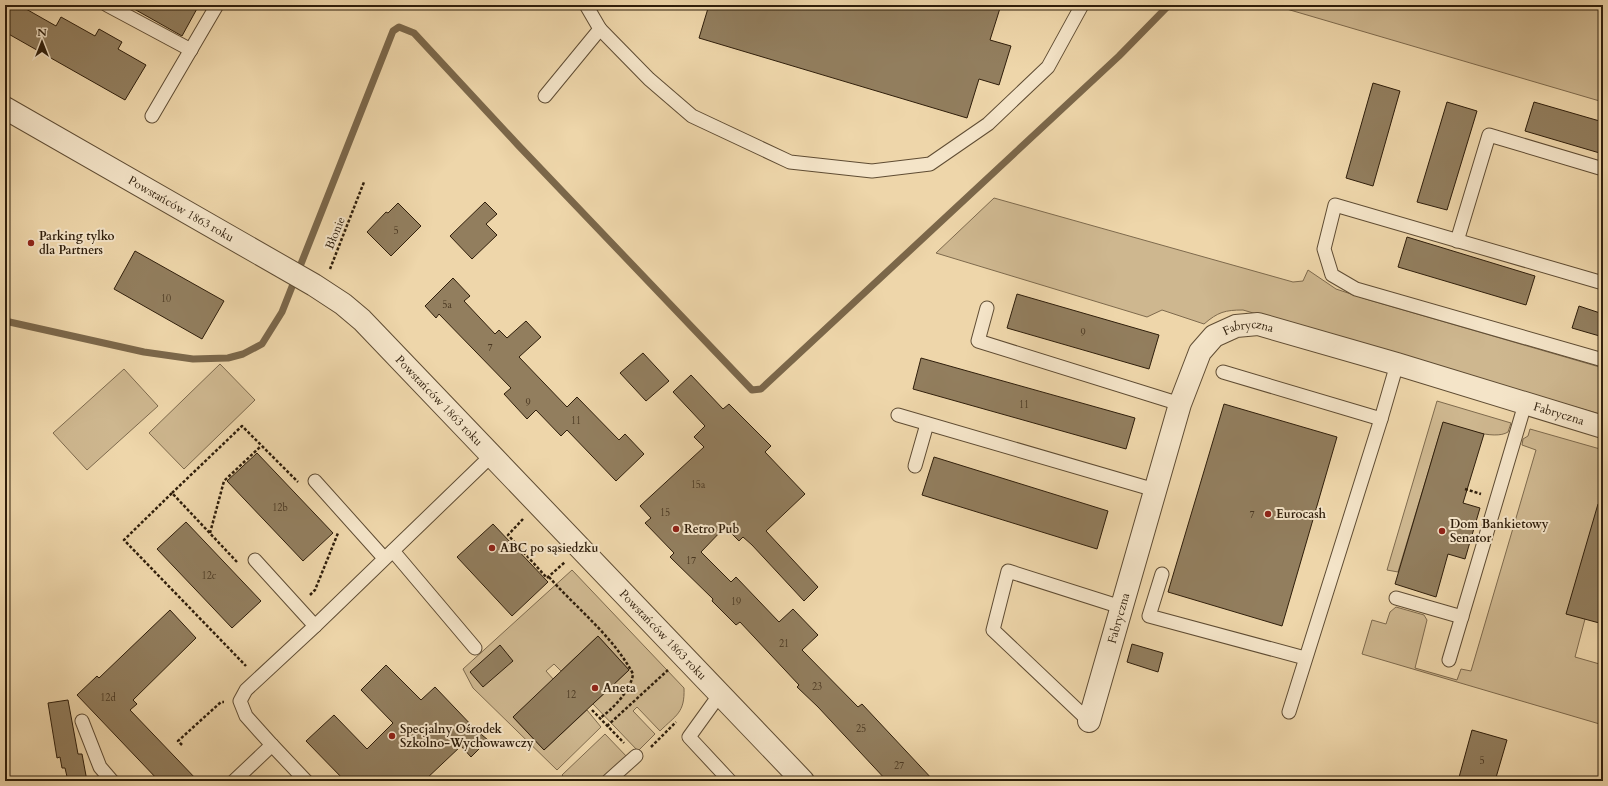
<svg xmlns="http://www.w3.org/2000/svg" width="1608" height="786" font-family="Cardo,serif">
<style>
.green{fill:#ceb78f;stroke:#7e6a4d}
.lines{fill:none;stroke-linecap:round;stroke-linejoin:round}
.stream{stroke:#7b674a;stroke-width:7}
.building{fill:#927e5e;stroke:#2f1e0b}
.lane-casing{stroke:#5f4c33;stroke-width:15}
.street-casing{stroke:#5f4c33;stroke-width:24}
.path{stroke:#2f1e0b;stroke-width:2.5;stroke-dasharray:3 2;stroke-linecap:butt}
.lane{stroke:#f4e4c8;stroke-width:13}
.street{stroke:#f4e4c8;stroke-width:22}
.poi-dot{fill:#8f2418;stroke:#f4e4c8;stroke-width:1.5}
.labels{text-anchor:middle;stroke-width:4;stroke-linejoin:round;paint-order:stroke}
.number-label{font-size:10px;fill:#483620}
.street-label{font-size:12px;fill:#2f1e0b;stroke:#f4e4c8}
.poi-label{font-size:12px;font-weight:bold;fill:#2f1e0b;stroke:#f4e4c8;text-anchor:start}
</style>
<rect width="100%" height="100%" fill="#eed6aa"/>
<filter id="stains"><feTurbulence type="fractalNoise" baseFrequency=".005" numOctaves="4"/><feColorMatrix values="0 0 0 0 .2 0 0 0 0 .09 0 0 0 0 .02 0 0 0 .5 -.17"/></filter>
<radialGradient id="worn" r=".72"><stop offset=".6" stop-color="#630" stop-opacity="0"/><stop offset="1" stop-color="#630" stop-opacity=".3"/></radialGradient>
<!-- green -->
<g class="green">
<path d="M1273,5H1603V102Z"/>
<path d="M994,198L1293,282L1303,281L1308,270L1336,289L1369,300L1603,368V415L1243,310C1225,310 1218,312 1204,324L1162,310L1147,317L936,253Z"/>
<path d="M220,364L255,400L184,469L149,433Z"/>
<path d="M124,369L158,406L87,470L53,433Z"/>
<path d="M1437,401L1511,423L1508,432C1494,441 1459,427 1443,423L1398,572L1387,570Z"/>
<path d="M1530,429L1600,449L1603,444V512L1585,619L1575,657L1603,665V725L1362,654L1372,620L1386,624L1390,612L1396,607L1424,615L1427,620L1415,668L1457,680L1461,669L1471,671L1536,450L1522,445L1523,439L1528,436Z"/>
<path d="M572,570L684,688C685,713 676,715 660,731L637,707L633,711L655,734L638,751L593,704L629,670L598,636L561,671L554,664L546,671L554,680L513,717L544,750L587,710L601,727L557,770L473,688L463,669Z"/>
<path d="M605,734L629,759L606,781H567L562,775Z"/>
</g>
<g class="lines">
<!-- stream -->
<path class="stream" d="M5,321L144,352L193,359L228,358L243,354L262,344L282,312L391,36L393,31L399,27L414,33L518,145L752,390L761,389L1119,56L1169,5"/>
</g>
<!-- building -->
<g class="building">
<path d="M5,5H19L56,26L61,17L95,36L99,29L122,42L118,49L146,65L125,100L5,32Z"/>
<path d="M127,5H199L182,36Z"/>
<path d="M709,5H1001L990,40L1011,46L999,85L979,79L967,118L699,38Z"/>
<path d="M1373,83L1400,91L1373,186L1346,178Z"/>
<path d="M1447,102L1477,111L1447,210L1417,202Z"/>
<path d="M1534,102L1603,122V154L1525,131Z"/>
<path d="M485,202L497,214L486,224L497,235L472,259L450,236Z"/>
<path d="M398,203L421,226L391,256L367,232L386,212L388,213Z"/>
<path d="M1407,237L1535,276L1526,305L1398,267Z"/>
<path d="M135,251L224,301L202,339L114,289Z"/>
<path d="M453,278L470,296L464,301L495,334L499,330L507,338L526,321L541,337L519,357L567,407L577,397L619,440L625,434L644,454L616,481L567,430L561,436L536,410L527,419L504,394L511,388L439,314L436,318L425,306Z"/>
<path d="M1017,294L1159,335L1149,369L1007,328Z"/>
<path d="M1579,306L1603,314V337L1572,328Z"/>
<path d="M643,353L669,381L646,401L620,373Z"/>
<path d="M921,358L1135,418L1126,449L913,389Z"/>
<path d="M691,375L723,409L729,404L771,446L765,452L805,494L766,531L818,587L804,601L752,545L743,537L739,541L725,527L701,552L731,582L736,577L779,622L793,609L818,635L802,650L858,707L862,704L934,781H887L818,707L797,687L799,685L740,622L736,625L712,601L713,599L670,557L674,553L645,523L651,518L640,506L704,447L694,437L705,426L673,392Z"/>
<path d="M1224,404L1337,437L1282,626L1168,592Z"/>
<path d="M1443,422L1484,434L1463,503L1480,508L1465,559L1448,554L1436,597L1395,584Z"/>
<path d="M257,453L333,533L303,561L227,481Z"/>
<path d="M934,457L1108,511L1097,549L922,495Z"/>
<path d="M1598,504L1603,505V624L1566,614Z"/>
<path d="M186,522L261,601L232,628L157,549Z"/>
<path d="M493,524L548,582L512,616L457,557Z"/>
<path d="M170,610L196,638L133,700L137,704L130,710L198,781H159L77,695L97,676L99,678Z"/>
<path d="M598,636L629,670L544,750L513,717Z"/>
<path d="M1132,644L1163,653L1158,672L1127,662Z"/>
<path d="M500,645L513,661L483,687L470,672Z"/>
<path d="M386,665L421,700L435,687L476,730L488,740L471,757L461,746L424,781H345L306,741L334,715L367,749L393,723L361,690Z"/>
<path d="M68,700L78,754H82L87,781H68L65,768H62L60,757L57,758L48,703Z"/>
<path d="M1472,730L1507,740L1495,781H1458Z"/>
</g>
<g class="lines">
<defs>
<g id="lane">
<path d="M107,5L191,50"/>
<path d="M600,29L649,79L692,116L790,162L872,171L930,164L988,124L1048,67L1082,5"/>
<path d="M545,96L600,29L586,5"/>
<path d="M152,116L217,5"/>
<path d="M1457,241L1489,135L1603,169"/>
<path d="M1603,283L1335,205L1324,249L1332,275L1356,289L1603,360"/>
<path d="M987,308L978,341L1180,404"/>
<path d="M1223,372L1381,419"/>
<path d="M898,415L1155,490"/>
<path d="M915,466L927,424"/>
<path d="M315,481L384,558"/>
<path d="M393,551L475,648"/>
<path d="M255,560L315,626"/>
<path d="M1162,574L1149,616L1305,658"/>
<path d="M1396,598L1462,617"/>
<path d="M1449,660L1525,404"/>
<path d="M720,694L689,737L730,781"/>
<path d="M1289,712L1381,419L1397,364"/>
<path d="M82,721L100,767L112,781"/>
<path d="M1089,721L993,630L1008,571L1121,607"/>
<path d="M272,745L306,781"/>
<path d="M234,781L272,745L246,716L240,701L246,690L315,626L492,455"/>
<path d="M608,781L636,756"/>
</g>
<g id="street">
<path id="s1" d="M5,108L314,285L343,304L362,320L803,781"/>
<path id="s2" d="M1089,721L1180,404L1200,352L1214,336L1236,326L1258,324L1397,364L1603,427"/>
</g>
</defs>
<!-- lane casing -->
<use href="#lane" class="lane-casing"/>
<!-- street casing -->
<use href="#street" class="street-casing"/>
<!-- path -->
<g class="path">
<path d="M330,269L364,182"/>
<path d="M1465,489L1481,494"/>
<path d="M172,493L242,426L298,482"/>
<path d="M523,519L508,535L547,578L565,562"/>
<path d="M210,533L224,481L261,446"/>
<path d="M237,562L172,493L124,540L246,666"/>
<path d="M549,577C577,609 613,636 633,674C631,690 613,709 600,718"/>
<path d="M310,595L315,590L338,533"/>
<path d="M592,710L624,743"/>
<path d="M607,726L668,670"/>
<path d="M182,745L178,741L221,702H224"/>
<path d="M651,747L676,722"/>
</g>
<!-- lane -->
<use href="#lane" class="lane"/>
<!-- street -->
<use href="#street" class="street"/>
</g>
<!-- markers -->
<g class="poi-dot">
<circle cx="31" cy="243" r="4"/>
<circle cx="1268" cy="514" r="4"/>
<circle cx="676" cy="529" r="4"/>
<circle cx="1442" cy="531" r="4"/>
<circle cx="492" cy="548" r="4"/>
<circle cx="595" cy="688" r="4"/>
<circle cx="392" cy="736" r="4"/>
</g>
<g class="labels">
<!-- number labels -->
<g class="number-label">
<text x="396" y="234">5</text>
<text x="166" y="302">10</text>
<text x="447" y="308">5a</text>
<text x="1083" y="336">9</text>
<text x="490" y="351">7</text>
<text x="528" y="406">9</text>
<text x="1024" y="408">11</text>
<text x="576" y="424">11</text>
<text x="698" y="488">15a</text>
<text x="280" y="511">12b</text>
<text x="665" y="516">15</text>
<text x="1252" y="518">7</text>
<text x="691" y="564">17</text>
<text x="209" y="579">12c</text>
<text x="736" y="605">19</text>
<text x="784" y="647">21</text>
<text x="817" y="690">23</text>
<text x="571" y="698">12</text>
<text x="108" y="701">12d</text>
<text x="861" y="732">25</text>
<text x="1482" y="764">5</text>
<text x="899" y="769">27</text>
</g>
<!-- street labels -->
<g class="street-label">
<text dy="4" stroke="none"><textPath href="#s1" startOffset="203">Powstańców 1863 roku</textPath></text>
<text transform="translate(335 233) rotate(-68)" y="4">Błonie</text>
<text dy="4" stroke="none"><textPath href="#s2" startOffset="443">Fabryczna</textPath></text>
<text dy="4" stroke="none"><textPath href="#s1" startOffset="527">Powstańców 1863 roku</textPath></text>
<text dy="4" stroke="none"><textPath href="#s2" startOffset="767">Fabryczna</textPath></text>
<text dy="4" stroke="none"><textPath href="#s2" startOffset="107">Fabryczna</textPath></text>
<text dy="4" stroke="none"><textPath href="#s1" startOffset="851">Powstańców 1863 roku</textPath></text>
</g>
<!-- poi labels -->
<g class="poi-label">
<text x="39" y="240">Parking tylko<tspan x="39" dy="14">dla Partners</tspan></text>
<text x="1276" y="518">Eurocash</text>
<text x="1450" y="528">Dom Bankietowy<tspan x="1450" dy="14">Senator</tspan></text>
<text x="684" y="533">Retro Pub</text>
<text x="500" y="552">ABC po sąsiedzku</text>
<text x="603" y="692">Aneta</text>
<text x="400" y="733">Specjalny Ośrodek<tspan x="400" dy="14">Szkolno-Wychowawczy</tspan></text>
</g>
</g>
<!-- margin -->
<rect width="1608" height="786" fill="none" stroke="#eed6aa" stroke-width="20"/>
<rect x="6" y="6" width="1596" height="774" fill="none" stroke="#2f1e0b" stroke-width="2"/>
<rect x="10" y="10" width="1588" height="766" fill="none" stroke="#2f1e0b"/>
<!-- north arrow -->
<g transform="translate(42 42)" stroke="#f4e4c8" stroke-width="3" paint-order="stroke">
<path d="M0-3L7 15L0 10L-7 15Z" fill="#2f1e0b"/>
<text y="-6" font-size="11" font-weight="bold" text-anchor="middle" fill="#2f1e0b">N</text>
</g>
<rect width="100%" height="100%" filter="url(#stains)"/>
<rect width="100%" height="100%" fill="url(#worn)"/>
</svg>
